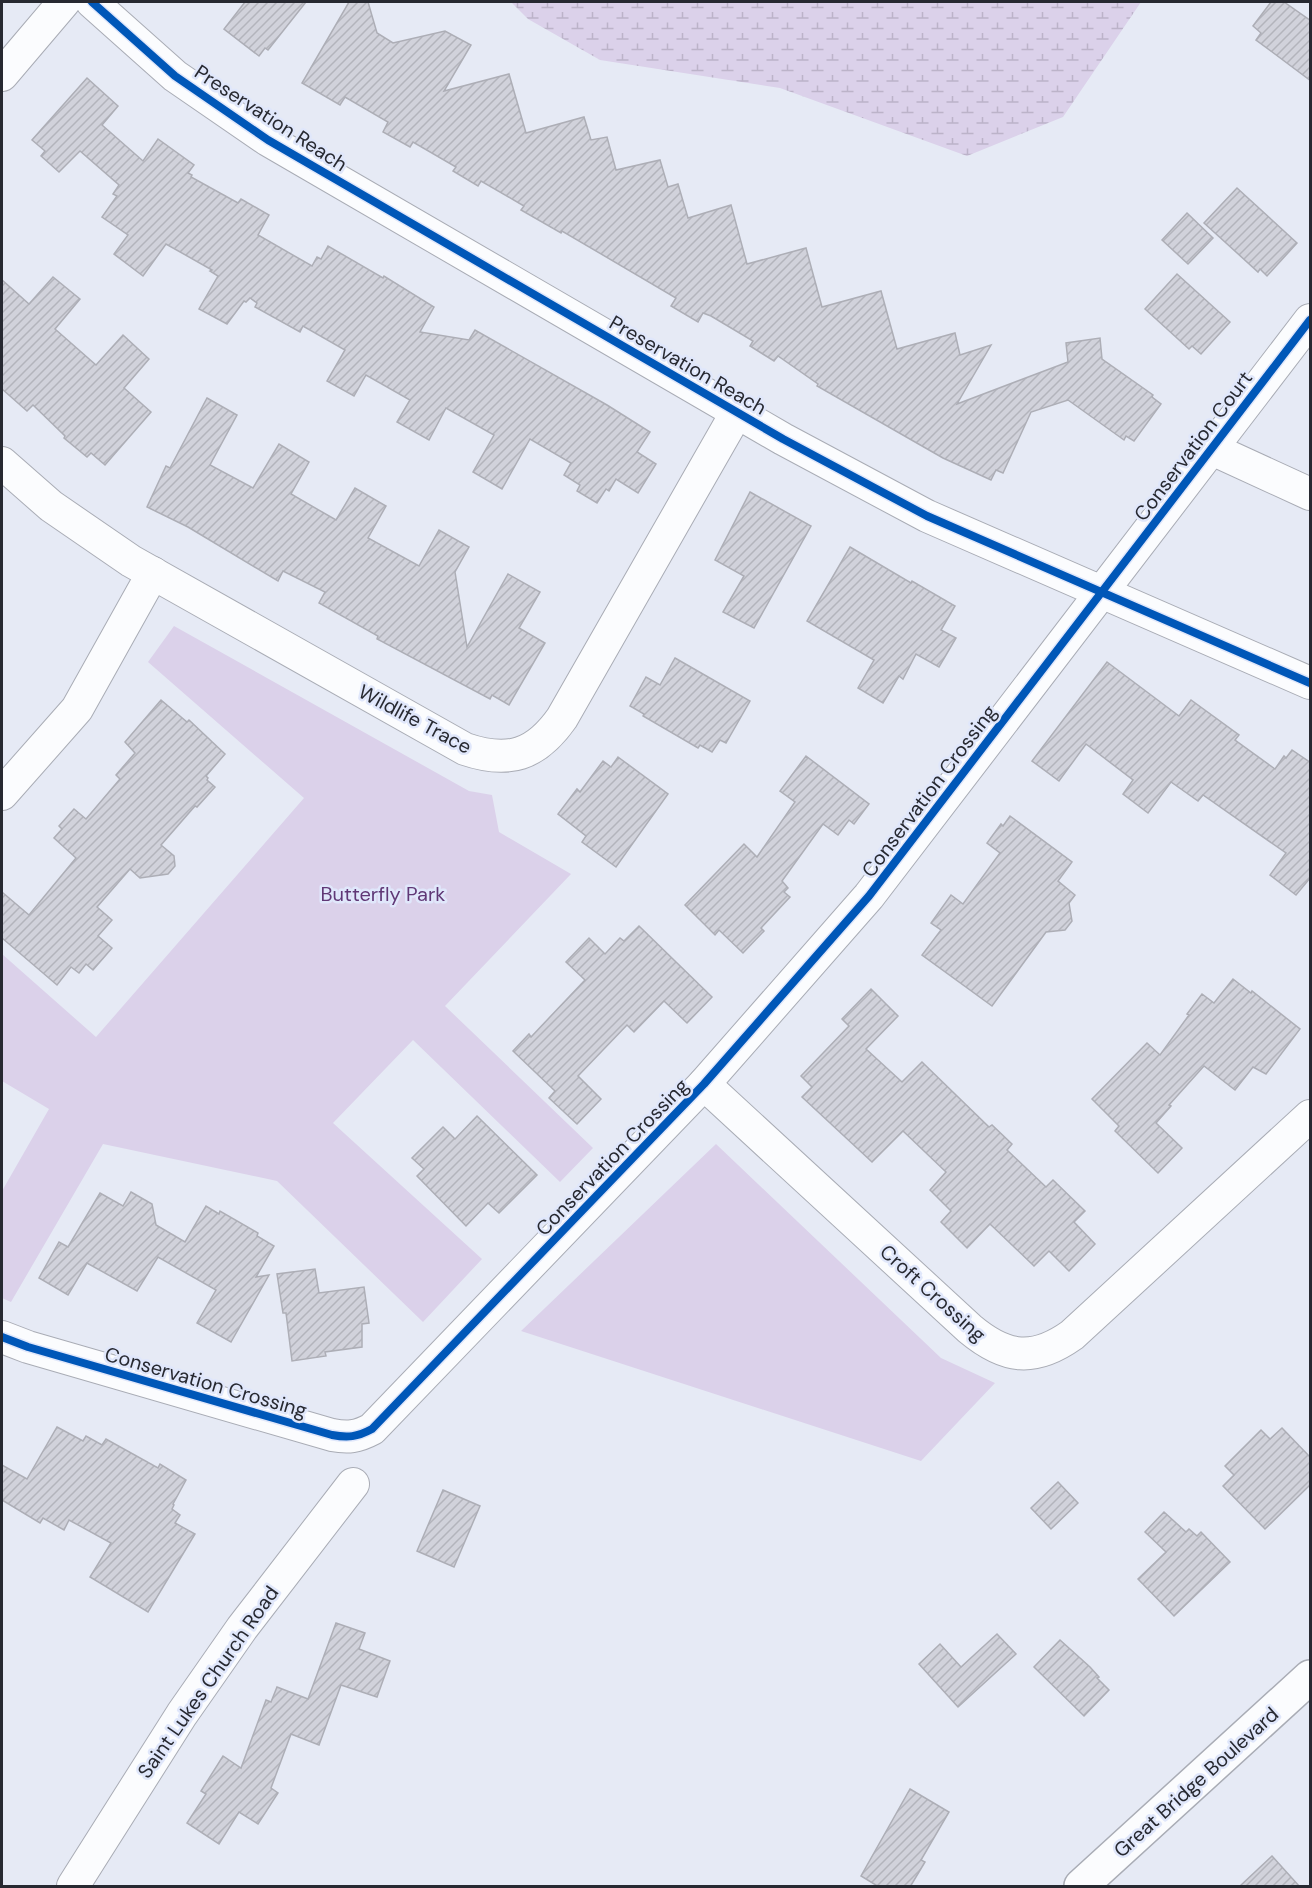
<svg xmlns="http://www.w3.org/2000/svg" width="1312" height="1888" font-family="'DM Sans',sans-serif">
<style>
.wetland{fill:url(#wetland-marsh)}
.green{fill:#dbd1ea}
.building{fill:url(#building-hatch);stroke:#adaeb6;stroke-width:1.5}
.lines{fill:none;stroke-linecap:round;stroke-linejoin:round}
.minor-casing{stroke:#a9acb5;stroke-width:34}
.major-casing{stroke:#a9acb5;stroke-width:36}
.minor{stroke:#fbfcfe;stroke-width:32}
.major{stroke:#fbfcfe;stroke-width:33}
.cycleway-casing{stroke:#e0e7fb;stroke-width:11}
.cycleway{stroke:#0057b8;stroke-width:8}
.labels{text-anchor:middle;stroke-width:5;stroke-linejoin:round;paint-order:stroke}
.street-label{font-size:20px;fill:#272931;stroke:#e0e7fb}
.park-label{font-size:20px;fill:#603876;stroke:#e0e7fb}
</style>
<defs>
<pattern id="wetland-marsh" width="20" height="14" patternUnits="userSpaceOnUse" patternTransform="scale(1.5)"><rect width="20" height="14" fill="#dbd1ea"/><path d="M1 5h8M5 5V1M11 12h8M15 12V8" fill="none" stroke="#bcb3c9"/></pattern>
<pattern id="building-hatch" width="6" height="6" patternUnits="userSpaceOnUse" patternTransform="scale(1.5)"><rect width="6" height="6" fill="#d1d2db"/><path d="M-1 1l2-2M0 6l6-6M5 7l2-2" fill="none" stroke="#b3b4bc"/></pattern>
</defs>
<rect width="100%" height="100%" fill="#e6eaf5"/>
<!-- wetland -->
<path class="wetland" d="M511,2H1141L1063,117L967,156L780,88L600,60L528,19Z"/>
<!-- green -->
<g class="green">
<path d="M174,626L469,791L492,795L499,832L571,874L445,1006L593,1148L560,1182L413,1040L333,1123L482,1259L423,1322L277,1181L103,1144L11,1302L2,1298V1191L49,1109L2,1081V954L96,1037L304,798L148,662Z"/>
<path d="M716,1144L941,1358L995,1383L921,1461L521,1331Z"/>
</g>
<!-- building -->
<g class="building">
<path d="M245,2H306L268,50L265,48L259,56L224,29Z"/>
<path d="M349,2H368L377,33L393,43L445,31L471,45L444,91L509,74L526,133L584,117L591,140L607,137L616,170L660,160L668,187L678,184L688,218L731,205L747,264L806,248L822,307L881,291L897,349L955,333L960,355L991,345L957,404L1068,362L1066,343L1100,338L1102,359L1153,395L1152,397L1161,404L1134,441L1126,436L1124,440L1068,400L1031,412L1003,473L996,470L991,480L943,458L817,386L818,384L778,356L774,361L750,346L753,341L711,316L703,313L698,322L671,306L676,298L562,231L561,233L521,210L524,206L481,181L478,186L453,171L456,167L413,142L410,147L383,132L388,122L345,97L340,105L302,83Z"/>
<path d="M1271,2H1284L1311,21V81L1256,40L1261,33L1253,26Z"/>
<path d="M87,78L118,106L102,125L143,161L158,139L194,165L188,173L192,175L191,177L238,203L241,199L269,215L258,235L312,266L317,257L321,259L328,246L383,278L384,276L434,307L420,332L469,340L475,330L607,405L650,432L637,452L656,464L638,493L616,479L609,491L606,489L597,503L577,491L580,485L564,475L571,463L530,439L502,489L473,472L494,435L446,408L429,440L397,422L410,400L366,375L354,396L327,381L345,350L303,326L300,332L255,307L257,303L250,298L246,302L244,301L227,324L199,309L218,276L210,271L212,270L166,244L143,276L114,254L128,235L102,217L117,196L113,194L119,185L80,151L59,172L41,156L45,151L32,140Z"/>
<path d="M1237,188L1297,243L1267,276L1260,269L1258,272L1204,223Z"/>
<path d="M1187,213L1213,238L1188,264L1162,240Z"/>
<path d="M1177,274L1230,322L1201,354L1192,346L1189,349L1145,309Z"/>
<path d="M53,277L80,299L55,329L96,365L123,335L149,359L124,388L151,412L105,465L91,453L87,457L64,438L65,436L33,405L27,411L2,389V280L29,304Z"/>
<path d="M207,398L237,415L210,465L253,488L279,444L309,462L291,494L336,520L355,488L386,506L368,538L419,566L439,530L469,547L455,572L467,647L508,574L540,592L519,628L545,643L509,705L492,695L490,699L377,639L378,636L319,603L325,592L283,571L278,581L188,527L147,507L166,466L170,468Z"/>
<path d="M750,492L811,526L754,628L723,612L744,576L715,560Z"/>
<path d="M850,547L911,583L912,581L955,606L941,630L956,638L939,667L916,654L903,679L899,676L883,703L858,688L874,660L807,621Z"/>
<path d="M675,658L750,701L726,743L720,740L712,752L700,745L698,748L643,716L644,714L630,706L646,677L660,685Z"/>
<path d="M1107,662L1179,716L1191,700L1239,735L1235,740L1275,769L1284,756L1286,758L1292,750L1311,763V877L1296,895L1270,875L1286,853L1203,795L1198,801L1171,782L1148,813L1123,794L1133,780L1086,744L1059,781L1032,761Z"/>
<path d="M161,700L187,722L189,720L225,754L206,776L208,778L207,780L215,787L197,807L195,806L161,845L174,856L175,866L168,874L140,878L130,869L97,907L112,920L98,936L112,948L93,970L86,964L79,973L71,967L57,985L2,938V892L29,915L76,858L54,838L62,829L59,826L74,809L86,819L120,779L116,775L135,753L125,742Z"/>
<path d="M806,756L869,804L854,824L849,820L838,835L823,824L782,881L788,888L784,892L790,897L761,928L764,931L743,953L719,930L715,935L685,905L744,844L757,857L795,802L780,791Z"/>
<path d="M618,757L668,794L616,867L582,842L586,836L558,814L577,789L580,792L603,761L611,767Z"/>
<path d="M1010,816L1072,862L1058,881L1075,895L1069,903L1072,921L1065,930L1046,932L992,1006L922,955L941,930L931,923L951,895L963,904L1000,853L987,843L1001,824L1003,826Z"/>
<path d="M639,926L712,997L687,1023L664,1001L634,1032L627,1025L578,1076L601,1099L577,1124L549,1098L555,1091L513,1051L529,1034L531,1037L585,980L566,962L589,938L605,954L620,938L624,941Z"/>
<path d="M1233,979L1251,993L1252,991L1300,1029L1266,1074L1253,1067L1235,1090L1204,1066L1169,1105L1171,1106L1156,1123L1182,1148L1158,1173L1115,1131L1119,1126L1092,1099L1147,1043L1160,1055L1189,1015L1187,1014L1202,994L1214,1003Z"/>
<path d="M871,989L898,1016L866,1049L902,1082L922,1062L989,1127L992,1125L1012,1144L1007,1150L1046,1187L1053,1180L1085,1211L1074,1222L1095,1244L1069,1271L1049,1251L1034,1266L990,1224L967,1248L941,1222L951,1211L930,1190L946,1172L903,1131L872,1162L802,1097L812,1087L801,1076L849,1026L842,1019Z"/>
<path d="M477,1116L537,1175L499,1213L488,1203L466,1226L417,1176L424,1169L412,1158L443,1127L455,1139Z"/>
<path d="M131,1192L152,1204L156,1225L185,1242L206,1206L219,1214L220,1211L258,1233L257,1236L274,1246L256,1277L269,1275L231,1342L197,1323L216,1290L158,1257L137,1291L87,1263L68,1295L39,1278L59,1242L68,1247L100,1193L123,1206Z"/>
<path d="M315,1269L319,1293L364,1287L369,1323L362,1324V1347L325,1352L326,1356L292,1361L286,1313H283L277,1274Z"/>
<path d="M57,1427L83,1441L86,1436L102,1445L106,1439L158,1468L160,1464L186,1480L173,1504L174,1505L172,1509L180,1515L175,1523L195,1534L148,1612L90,1577L111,1543L69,1520L64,1530L43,1518L40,1523L2,1500V1465L27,1479Z"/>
<path d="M1282,1428L1311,1458V1484L1265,1529L1223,1486L1234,1475L1225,1466L1261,1430L1270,1439Z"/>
<path d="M1058,1482L1078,1503L1051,1529L1031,1508Z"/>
<path d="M443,1490L480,1506L454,1567L417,1551Z"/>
<path d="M1164,1512L1186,1532L1189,1529L1197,1536L1201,1532L1230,1562L1174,1616L1138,1579L1166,1552L1145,1532Z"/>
<path d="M336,1623L365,1633L359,1649L390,1661L377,1697L341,1685L319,1745L291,1734L271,1788L278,1793L258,1824L239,1812L219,1844L187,1823L206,1794L201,1791L223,1756L241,1768L266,1700L271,1702L277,1687L308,1699Z"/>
<path d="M997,1634L1016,1654L958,1707L919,1664L940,1644L961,1667Z"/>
<path d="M1060,1640L1090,1667L1099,1677L1097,1678L1109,1690L1084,1716L1034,1667Z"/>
<path d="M910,1789L949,1812L921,1860L925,1862L910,1887H879L861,1876Z"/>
<path d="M1272,1856L1300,1887H1239Z"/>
</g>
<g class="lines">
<defs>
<g id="minor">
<path d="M92,2L175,76L268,140L783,439L927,516L1310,683"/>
<path d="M2,75L64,2"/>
<path d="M1212,449L1310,494"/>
<path d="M2,463L51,506L131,561L465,749C509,764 536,755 562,718L737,412"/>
<path d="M2,794L77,709L153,573"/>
<path d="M704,1084L970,1329C1006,1359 1034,1362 1072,1335L1310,1116"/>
<path d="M2,1337L28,1347L332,1435C348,1438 357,1437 372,1429L704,1084L869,896L1310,320"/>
<path d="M73,1886L182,1714L242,1628L353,1484"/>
</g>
<path id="major" d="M1081,1886L1310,1677"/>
</defs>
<!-- minor casing -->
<use href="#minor" class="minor-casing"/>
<!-- major casing -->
<use href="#major" class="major-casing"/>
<!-- minor -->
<use href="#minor" class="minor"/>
<!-- major -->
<use href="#major" class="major"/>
<defs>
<g id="cycleway">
<path d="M92,2L175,76L268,140L783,439L927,516L1310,683"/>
<path d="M2,1337L28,1347L332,1435C348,1438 357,1437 372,1429L704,1084L869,896L1310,320"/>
</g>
</defs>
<!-- cycleway casing -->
<use href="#cycleway" class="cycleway-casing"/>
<!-- cycleway -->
<use href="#cycleway" class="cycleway"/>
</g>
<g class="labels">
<!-- street labels -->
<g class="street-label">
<text transform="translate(271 118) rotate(33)" y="7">Preservation Reach</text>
<text transform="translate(688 365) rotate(30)" y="7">Preservation Reach</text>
<text transform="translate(1193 446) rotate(-53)" y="7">Conservation Court</text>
<text transform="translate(415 719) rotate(28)" y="7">Wildlife Trace</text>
<text transform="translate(929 791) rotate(-53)" y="7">Conservation Crossing</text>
<text transform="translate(612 1157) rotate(-46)" y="7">Conservation Crossing</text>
<text transform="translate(933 1293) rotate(42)" y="7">Croft Crossing</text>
<text transform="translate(206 1382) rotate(16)" y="7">Conservation Crossing</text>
<text transform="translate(208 1682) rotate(-55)" y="7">Saint Lukes Church Road</text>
<text transform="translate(1196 1782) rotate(-42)" y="7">Great Bridge Boulevard</text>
</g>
<!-- park labels -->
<g class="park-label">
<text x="383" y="901">Butterfly Park</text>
</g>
</g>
<!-- border -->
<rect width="1312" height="1888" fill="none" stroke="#272931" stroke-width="6"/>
</svg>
